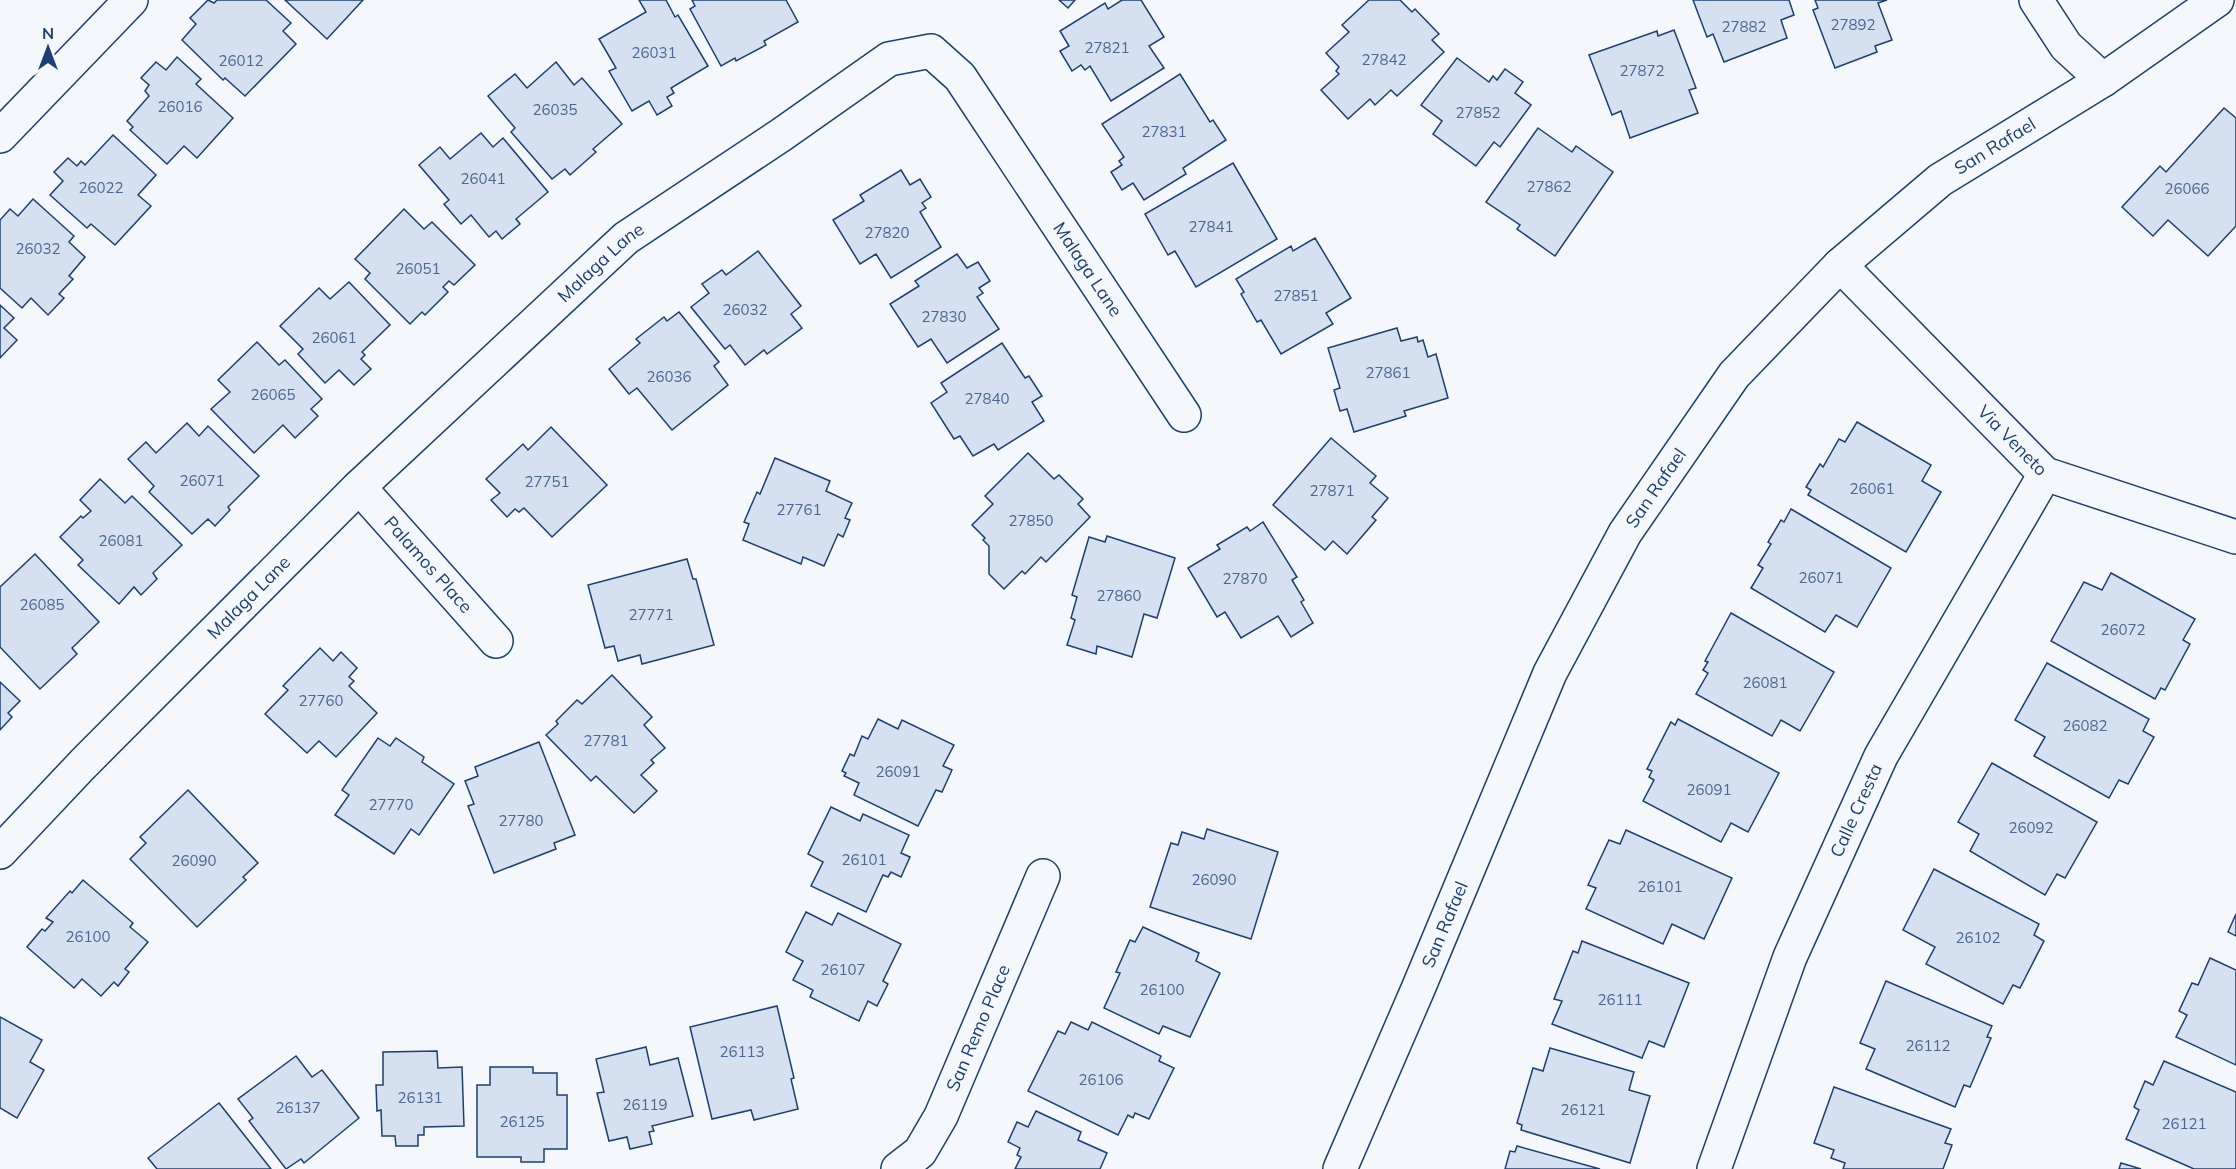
<svg xmlns="http://www.w3.org/2000/svg" width="2236" height="1169" font-family="Mulish,sans-serif">
<style>
.building{fill:#d5e0f0;stroke:#1d3f73;stroke-width:1.5}
.lines{fill:none;stroke-linecap:round;stroke-linejoin:round}
.street-casing{stroke:#1d3f73;stroke-width:36}
.secondary-casing{stroke:#1d3f73;stroke-width:36}
.street{stroke:#f4f7fb;stroke-width:33}
.secondary{stroke:#f4f7fb;stroke-width:33}
.labels{text-anchor:middle;stroke-width:4.5;stroke-linejoin:round;paint-order:stroke}
.number-label{font-size:15px;fill:#4b6792}
.street-label{font-size:18px;fill:#1d3f73;stroke:#f4f7fb}
</style>
<rect width="100%" height="100%" fill="#f4f7fb"/>
<!-- building -->
<g class="building">
<path d="M208,0L214,3L217,0H266L291,23L283,31L296,44L245,96L225,78L223,80L182,40L196,24L190,18Z"/>
<path d="M285,0H363L327,39Z"/>
<path d="M639,0H666L675,17L678,15L708,66L671,88L674,93L667,97L672,106L657,115L649,101L632,111L609,71L616,68L599,39L646,12Z"/>
<path d="M692,0H786L798,22L764,41L766,45L736,61L735,58L721,66L690,9L695,6Z"/>
<path d="M1059,0H1075L1068,8Z"/>
<path d="M1122,0H1141L1164,37L1149,46L1164,68L1111,101L1090,66L1085,70L1081,65L1072,71L1060,51L1069,46L1060,31L1105,3L1108,9Z"/>
<path d="M1369,0H1400L1412,12L1415,9L1439,34L1432,40L1444,52L1397,96L1391,90L1375,105L1370,99L1348,119L1321,90L1339,74L1336,71L1339,67L1326,53L1349,32L1342,25Z"/>
<path d="M1693,0H1789L1794,15L1781,20L1787,38L1724,62L1713,34L1707,37Z"/>
<path d="M1815,0H1887L1878,3L1892,40L1875,46L1877,52L1835,68L1813,10L1818,8Z"/>
<path d="M1674,30L1696,88L1689,90L1698,113L1630,138L1621,111L1612,115L1589,55L1657,31L1658,36Z"/>
<path d="M177,57L201,79L196,84L233,118L197,158L184,146L167,164L130,130L133,127L127,121L149,96L145,91L149,85L141,78L156,62L166,70Z"/>
<path d="M1457,58L1489,82L1493,76L1497,80L1505,69L1523,82L1515,93L1531,105L1500,147L1494,142L1476,166L1433,134L1442,121L1421,105Z"/>
<path d="M556,62L574,85L582,78L622,124L593,149L596,152L570,175L565,169L552,179L511,132L515,128L488,96L515,74L527,88Z"/>
<path d="M1180,74L1210,122L1213,120L1226,140L1183,168L1186,174L1144,200L1133,183L1122,190L1111,172L1122,165L1119,161L1124,157L1102,124Z"/>
<path d="M2224,108L2236,118V226L2208,256L2168,220L2153,236L2122,207L2160,166L2166,172Z"/>
<path d="M1538,128L1572,152L1576,146L1613,172L1555,256L1517,229L1520,225L1486,202Z"/>
<path d="M481,133L493,147L503,138L548,192L516,219L520,224L502,239L496,231L489,237L471,215L461,224L444,204L449,200L419,165L440,147L450,159Z"/>
<path d="M113,135L156,175L138,195L151,206L115,245L91,224L87,228L50,195L63,181L54,172L68,158L77,166L81,161L85,165Z"/>
<path d="M1233,163L1277,239L1196,287L1175,251L1168,255L1145,214Z"/>
<path d="M901,170L910,185L920,179L931,197L922,203L926,208L920,212L941,247L891,278L876,254L860,264L833,220L864,201L860,195Z"/>
<path d="M33,199L74,236L69,242L85,257L69,276L73,279L59,294L64,298L48,315L31,298L22,308L0,288V220L10,209L18,216Z"/>
<path d="M404,209L424,229L432,222L475,265L454,285L449,281L443,287L448,292L425,315L422,312L410,324L365,279L370,273L355,259Z"/>
<path d="M1315,238L1351,298L1326,313L1333,324L1281,354L1261,320L1257,322L1241,294L1244,292L1236,279L1291,246L1293,251Z"/>
<path d="M758,251L801,306L791,314L802,328L767,354L764,350L745,365L730,345L725,349L691,307L709,293L702,284L722,270L726,275Z"/>
<path d="M957,254L967,268L978,262L990,281L979,288L983,293L977,297L999,329L947,363L931,339L918,347L890,304L919,286L915,281Z"/>
<path d="M349,282L390,325L362,352L365,355L361,359L371,369L354,385L339,370L325,383L298,354L303,349L280,326L319,288L330,299Z"/>
<path d="M0,305L14,318L4,328L17,340L0,358Z"/>
<path d="M679,312L719,362L714,366L728,385L672,430L637,388L629,394L609,369L640,343L636,339L664,317L667,321Z"/>
<path d="M1397,328L1401,341L1417,337L1418,342L1423,340L1428,357L1436,354L1448,398L1404,411L1406,416L1354,432L1347,409L1340,411L1334,390L1340,388L1328,348Z"/>
<path d="M257,342L279,365L285,360L322,399L311,409L318,416L295,438L283,425L254,453L211,409L230,392L218,380Z"/>
<path d="M1002,343L1025,378L1029,376L1042,396L1032,402L1044,421L998,450L994,444L973,456L960,436L954,439L931,403L947,392L941,383Z"/>
<path d="M1857,422L1931,465L1922,481L1941,492L1906,552L1808,495L1811,490L1806,487L1820,464L1823,467L1839,439L1845,442Z"/>
<path d="M187,423L199,436L208,426L259,476L228,507L230,510L215,526L208,519L192,534L149,492L154,486L128,459L146,442L156,453Z"/>
<path d="M551,427L607,485L552,537L524,508L519,512L515,509L507,517L491,500L500,493L486,479L523,444L528,450Z"/>
<path d="M1331,438L1376,476L1370,483L1388,498L1372,517L1376,520L1347,554L1333,541L1325,550L1273,505Z"/>
<path d="M1028,453L1054,479L1059,475L1083,499L1078,504L1090,517L1046,562L1041,557L1025,574L1022,571L1004,589L989,574V546L983,540L985,538L972,525L993,504L985,496Z"/>
<path d="M775,458L830,481L826,491L852,503L845,518L850,520L843,537L838,534L824,566L803,557L801,564L743,540L749,524L744,522L757,492L760,494Z"/>
<path d="M100,479L125,503L132,496L182,545L153,573L157,579L141,595L134,587L119,604L78,565L83,560L60,537L81,516L83,518L91,511L80,500Z"/>
<path d="M1791,509L1891,568L1857,627L1836,615L1825,632L1751,588L1763,568L1758,565L1771,544L1768,542L1781,520L1784,522Z"/>
<path d="M1263,522L1297,577L1292,580L1304,600L1301,602L1313,623L1291,637L1278,616L1241,638L1225,612L1217,617L1188,568L1220,549L1217,545L1247,527L1250,531Z"/>
<path d="M1107,536L1175,558L1157,618L1144,614L1132,657L1097,646L1096,654L1067,645L1075,620L1071,618L1077,597L1072,595L1089,537L1105,542Z"/>
<path d="M35,554L99,622L72,648L77,654L40,689L0,647V587Z"/>
<path d="M687,559L693,579H696L714,645L642,664L640,655L618,661L614,646L605,648L588,585Z"/>
<path d="M2111,573L2195,619L2183,640L2190,644L2165,690L2161,688L2155,699L2051,641L2084,582L2102,590Z"/>
<path d="M1731,613L1834,672L1800,731L1781,720L1772,736L1696,694L1708,673L1703,670L1708,662L1705,661Z"/>
<path d="M320,648L333,661L341,652L357,668L349,677L354,681L349,686L377,713L336,757L319,741L307,753L265,714L288,690L283,686Z"/>
<path d="M2047,663L2149,719L2143,731L2154,737L2128,784L2119,780L2109,798L2034,756L2045,737L2015,720Z"/>
<path d="M612,675L652,717L644,725L665,748L651,760L654,763L641,775L657,791L634,813L596,776L591,781L546,735L558,724L556,721L577,700L582,704Z"/>
<path d="M0,682L20,701L8,713L12,717L0,730Z"/>
<path d="M878,719L898,729L902,720L954,745L943,766L952,770L942,792L936,790L918,826L854,795L859,783L844,776L846,773L842,771L850,754L854,756L862,736L868,739Z"/>
<path d="M1678,719L1779,773L1748,832L1731,823L1721,842L1643,801L1654,780L1649,777L1652,771L1647,769L1671,722L1675,725Z"/>
<path d="M378,738L390,746L396,738L424,757L422,762L454,784L419,835L411,829L394,854L335,815L349,795L342,790Z"/>
<path d="M539,742L575,835L554,843L556,849L494,873L468,806L474,804L465,781L478,776L475,767Z"/>
<path d="M1992,763L2097,822L2065,878L2057,874L2045,895L1970,851L1979,834L1958,822Z"/>
<path d="M188,790L258,863L243,877L246,880L197,927L130,859L146,843L140,837Z"/>
<path d="M831,807L860,821L863,814L909,835L901,853L910,857L901,877L891,872L888,877L883,875L866,912L811,886L823,862L808,854Z"/>
<path d="M1207,829L1278,852L1251,939L1150,907L1171,843L1178,845L1182,832L1204,839Z"/>
<path d="M1626,830L1732,878L1704,939L1672,924L1663,944L1586,909L1596,888L1588,885L1609,840L1620,844Z"/>
<path d="M1934,869L2039,924L2034,935L2044,941L2020,988L2013,985L2003,1004L1926,964L1935,947L1903,930Z"/>
<path d="M83,880L133,923L130,927L148,942L125,969L129,972L118,986L114,982L101,996L82,979L74,988L27,947L42,929L45,931L53,922L46,918L70,891L72,893Z"/>
<path d="M806,912L832,925L838,913L901,944L883,981L888,984L877,1006L868,1001L859,1021L810,997L813,990L793,980L803,961L786,952Z"/>
<path d="M2236,914V936L2228,932Z"/>
<path d="M1143,927L1199,953L1196,961L1220,973L1190,1037L1163,1026L1159,1034L1104,1008L1120,973L1116,972L1130,940L1135,942Z"/>
<path d="M1582,941L1689,983L1664,1047L1649,1041L1642,1058L1552,1024L1562,1001L1554,999L1573,951L1578,953Z"/>
<path d="M2210,958L2236,970V1065L2176,1037L2187,1015L2179,1011L2192,983L2198,985Z"/>
<path d="M1886,981L1992,1026L1987,1037L1991,1038L1970,1087L1964,1085L1955,1107L1866,1069L1875,1049L1860,1043Z"/>
<path d="M777,1006L794,1078L791,1079L798,1109L754,1120L751,1110L712,1119L690,1027Z"/>
<path d="M0,1017L42,1040L30,1062L44,1070L17,1118L0,1108Z"/>
<path d="M1071,1022L1088,1030L1092,1022L1161,1056L1159,1061L1174,1068L1149,1119L1135,1113L1133,1118L1128,1115L1118,1135L1028,1091L1058,1031L1065,1034Z"/>
<path d="M646,1047L650,1065L678,1058L693,1116L652,1126L654,1131L649,1132L652,1144L630,1149L627,1137L609,1141L597,1093L604,1092L596,1059Z"/>
<path d="M1550,1048L1634,1072L1629,1090L1650,1096L1630,1163L1521,1130L1522,1125L1517,1123L1533,1068L1543,1071Z"/>
<path d="M437,1051L438,1068L462,1067L464,1126L424,1127V1135H418V1146H396L395,1136H382L381,1110L377,1111L376,1085H383V1052Z"/>
<path d="M296,1056L312,1077L322,1070L359,1118L304,1163L301,1159L286,1169L249,1121L253,1118L238,1099Z"/>
<path d="M2164,1061L2236,1092V1169H2194L2126,1139L2139,1110L2134,1107L2145,1081L2153,1085Z"/>
<path d="M490,1067H533V1073H557V1095H567V1149H544V1162H521V1157H477V1085H490Z"/>
<path d="M1834,1087L1951,1129L1945,1143L1952,1145L1943,1169H1843L1845,1163L1831,1158L1834,1150L1814,1143Z"/>
<path d="M219,1103L271,1169H157L148,1158Z"/>
<path d="M1036,1111L1081,1132L1078,1140L1107,1153L1100,1169H1015L1021,1157L1017,1155L1020,1148L1008,1142L1017,1122L1028,1127Z"/>
<path d="M1517,1146L1600,1169H1505L1510,1151L1515,1152Z"/>
<path d="M2121,1163L2141,1169H2119Z"/>
</g>
<g class="lines">
<defs>
<g id="street">
<path d="M2036,0L2066,46L2103,80"/>
<path d="M0,136L131,0"/>
<path id="s1" d="M1840,265L2045,474L2236,537"/>
<path id="s2" d="M359,487L496,641"/>
<path id="s3" d="M0,852L83,764L359,487L626,238L781,135L889,59L931,51L960,77L1184,415"/>
<path id="s4" d="M898,1169L920,1152L941,1116L1043,876"/>
<path id="s5" d="M1714,1169L1790,957L1881,756L2045,474"/>
</g>
<g id="secondary">
<path id="s6" d="M1340,1169L1418,989L1550,673L1625,533L1734,375L1840,265L1940,180L2103,80L2217,0"/>
</g>
</defs>
<!-- street casing -->
<use href="#street" class="street-casing"/>
<!-- secondary casing -->
<use href="#secondary" class="secondary-casing"/>
<!-- street -->
<use href="#street" class="street"/>
<!-- secondary -->
<use href="#secondary" class="secondary"/>
</g>
<g class="labels">
<!-- number labels -->
<g class="number-label">
<text x="1853" y="30">27892</text>
<text x="1744" y="32">27882</text>
<text x="1107" y="53">27821</text>
<text x="654" y="58">26031</text>
<text x="1384" y="65">27842</text>
<text x="241" y="66">26012</text>
<text x="1642" y="76">27872</text>
<text x="180" y="112">26016</text>
<text x="555" y="115">26035</text>
<text x="1478" y="118">27852</text>
<text x="1164" y="137">27831</text>
<text x="483" y="184">26041</text>
<text x="1549" y="192">27862</text>
<text x="101" y="193">26022</text>
<text x="2187" y="194">26066</text>
<text x="1211" y="232">27841</text>
<text x="887" y="238">27820</text>
<text x="38" y="254">26032</text>
<text x="418" y="274">26051</text>
<text x="1296" y="301">27851</text>
<text x="745" y="315">26032</text>
<text x="944" y="322">27830</text>
<text x="334" y="343">26061</text>
<text x="1388" y="378">27861</text>
<text x="669" y="382">26036</text>
<text x="273" y="400">26065</text>
<text x="987" y="404">27840</text>
<text x="202" y="486">26071</text>
<text x="547" y="487">27751</text>
<text x="1872" y="494">26061</text>
<text x="1332" y="496">27871</text>
<text x="799" y="515">27761</text>
<text x="1031" y="526">27850</text>
<text x="121" y="546">26081</text>
<text x="1821" y="583">26071</text>
<text x="1245" y="584">27870</text>
<text x="1119" y="601">27860</text>
<text x="42" y="610">26085</text>
<text x="651" y="620">27771</text>
<text x="2123" y="635">26072</text>
<text x="1765" y="688">26081</text>
<text x="321" y="706">27760</text>
<text x="2085" y="731">26082</text>
<text x="606" y="746">27781</text>
<text x="898" y="777">26091</text>
<text x="1709" y="795">26091</text>
<text x="391" y="810">27770</text>
<text x="521" y="826">27780</text>
<text x="2031" y="833">26092</text>
<text x="864" y="865">26101</text>
<text x="194" y="866">26090</text>
<text x="1214" y="885">26090</text>
<text x="1660" y="892">26101</text>
<text x="88" y="942">26100</text>
<text x="1978" y="943">26102</text>
<text x="843" y="975">26107</text>
<text x="1162" y="995">26100</text>
<text x="1620" y="1005">26111</text>
<text x="1928" y="1051">26112</text>
<text x="742" y="1057">26113</text>
<text x="1101" y="1085">26106</text>
<text x="420" y="1103">26131</text>
<text x="645" y="1110">26119</text>
<text x="298" y="1113">26137</text>
<text x="1583" y="1115">26121</text>
<text x="522" y="1127">26125</text>
<text x="2184" y="1129">26121</text>
</g>
<!-- street labels -->
<g class="street-label">
<text dy="6" stroke="none"><textPath href="#s6" startOffset="1238">San Rafael</textPath></text>
<text dy="6" stroke="none"><textPath href="#s3" startOffset="842">Malaga Lane</textPath></text>
<text dy="6" stroke="none"><textPath href="#s3" startOffset="1508">Malaga Lane</textPath></text>
<text dy="6" stroke="none"><textPath href="#s1" startOffset="246">Via Veneto</textPath></text>
<text dy="6" stroke="none"><textPath href="#s6" startOffset="752">San Rafael</textPath></text>
<text dy="6" stroke="none"><textPath href="#s2" startOffset="104">Palamos Place</textPath></text>
<text dy="6" stroke="none"><textPath href="#s3" startOffset="356">Malaga Lane</textPath></text>
<text dy="6" stroke="none"><textPath href="#s5" startOffset="386">Calle Cresta</textPath></text>
<text dy="6" stroke="none"><textPath href="#s6" startOffset="266">San Rafael</textPath></text>
<text dy="6" stroke="none"><textPath href="#s4" startOffset="165">San Remo Place</textPath></text>
</g>
</g>
<!-- north arrow -->
<g transform="translate(48 48)" stroke="#f4f7fb" stroke-width="4.5" paint-order="stroke">
<path d="M0-4.5L10 22L0 15L-10 22Z" fill="#1d3f73"/>
<text y="-9" font-size="16" font-weight="bold" text-anchor="middle" fill="#1d3f73">N</text>
</g>
</svg>
